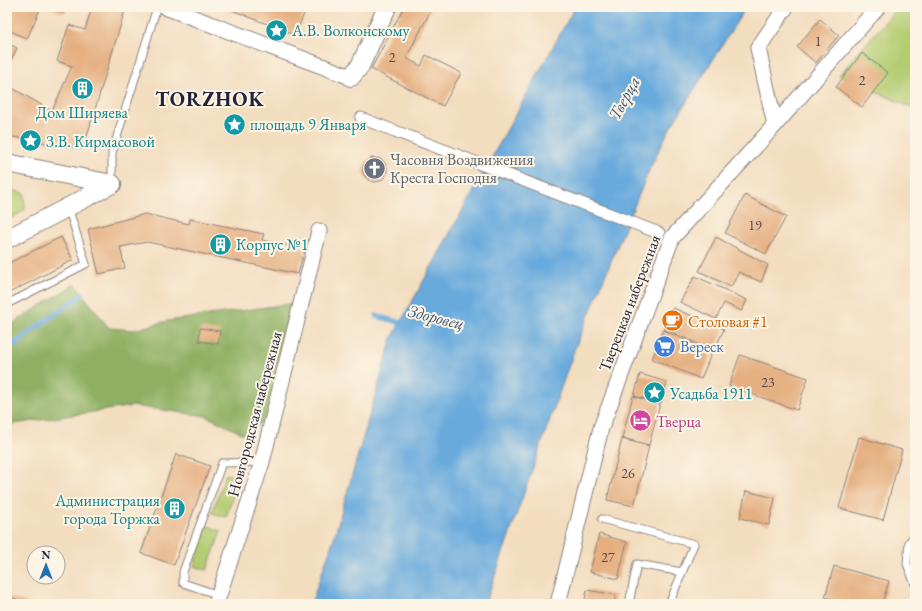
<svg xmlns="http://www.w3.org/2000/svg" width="922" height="611" font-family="'EB Garamond',serif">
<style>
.green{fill:#b4cc71;stroke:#6b7756}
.forest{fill:#8fb063;stroke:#58694f}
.water{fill:#69aadd;stroke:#46668c}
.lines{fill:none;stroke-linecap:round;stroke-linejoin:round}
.stream{stroke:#69aadd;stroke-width:5}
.building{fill:#e5af80}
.service-casing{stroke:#8a807d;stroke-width:9}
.pedestrian-casing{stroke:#8a807d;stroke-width:13}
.minor-casing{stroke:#8a807d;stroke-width:17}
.tertiary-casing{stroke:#8a807d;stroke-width:20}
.service{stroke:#fff;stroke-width:7}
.pedestrian{stroke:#fff;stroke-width:11}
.minor{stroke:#fff;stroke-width:15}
.tertiary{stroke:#fff;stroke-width:18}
.labels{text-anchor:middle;stroke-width:4;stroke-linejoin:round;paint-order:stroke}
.number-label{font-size:14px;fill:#53454c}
.culture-label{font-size:16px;fill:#0d838f;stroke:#fcf5e5;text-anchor:start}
.worship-label{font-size:16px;fill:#5b616d;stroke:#fcf5e5;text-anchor:start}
.street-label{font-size:16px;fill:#22223b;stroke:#fcf5e5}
.food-label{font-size:16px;fill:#c56008;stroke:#fcf5e5;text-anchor:start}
.shop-label{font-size:16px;fill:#366cbe;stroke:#fcf5e5;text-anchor:start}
.hotel-label{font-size:16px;fill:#b23c85;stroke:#fcf5e5;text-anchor:start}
.water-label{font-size:17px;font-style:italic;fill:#3e587c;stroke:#fcf5e5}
.district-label{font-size:20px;font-weight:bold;letter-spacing:1px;fill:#22223b;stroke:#fcf5e5}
</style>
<rect width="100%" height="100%" fill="#fcf5e5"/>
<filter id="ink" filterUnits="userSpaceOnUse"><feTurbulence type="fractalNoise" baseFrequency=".025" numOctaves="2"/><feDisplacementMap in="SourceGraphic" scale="8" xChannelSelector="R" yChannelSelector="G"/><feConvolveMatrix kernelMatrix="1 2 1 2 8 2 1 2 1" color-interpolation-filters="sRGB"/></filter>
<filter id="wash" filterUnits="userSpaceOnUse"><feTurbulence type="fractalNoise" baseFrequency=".012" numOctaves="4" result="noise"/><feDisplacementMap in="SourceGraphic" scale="16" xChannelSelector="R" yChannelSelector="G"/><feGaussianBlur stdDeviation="0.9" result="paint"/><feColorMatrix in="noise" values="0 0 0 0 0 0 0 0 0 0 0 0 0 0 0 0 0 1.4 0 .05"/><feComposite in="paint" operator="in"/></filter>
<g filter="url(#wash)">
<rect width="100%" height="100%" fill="#f3ddbf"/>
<!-- green -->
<g class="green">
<path d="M898,7H915V109L839,75Z"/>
<path d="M7,189L24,193L25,210L7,221Z"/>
<path d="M226,474L239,478L226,517L212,513Z"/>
<path d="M207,526L221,531L207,570L194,566Z"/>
</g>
<!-- forest -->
<path class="forest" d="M75,284L109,328L134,330L167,321L295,303L289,320L269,416L245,435L206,416L133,406L7,425V327Z"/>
<!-- water -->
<path class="water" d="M575,7H746L669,130L650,168L575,348L485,604H311L333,541L392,338Z"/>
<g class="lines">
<!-- stream -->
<g class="stream">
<path d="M376,316L406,324"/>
<path d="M7,350L34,329L76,299L82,294"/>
</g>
</g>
<g id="blocks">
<!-- building -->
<g class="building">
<path d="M12,7H41L27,39L7,29V18Z"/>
<path d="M47,7H67L64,13Z"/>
<path d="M92,7H126L83,149L7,136V85L52,111L72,66L57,61L69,25L85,30Z"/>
<path d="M224,7H307L295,35Z"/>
<path d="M404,7H424L431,10L406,58L421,66L426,55L461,73L443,106L371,69Z"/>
<path d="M820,19L839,35L816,63L797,47Z"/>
<path d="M7,43L17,48L7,69Z"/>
<path d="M862,53L888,73L862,107L836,87Z"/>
<circle cx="375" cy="170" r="12"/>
<path d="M745,195L786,217L766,254L725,233Z"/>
<path d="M145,214L189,224L190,219L264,234L262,240L304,249L303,252L307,253L305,259L302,258L298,274L147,242L120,247L125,268L99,274L88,229Z"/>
<path d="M61,237L73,260L7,294V264Z"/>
<path d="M716,237L768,265L761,282L739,272L731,287L699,271Z"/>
<path d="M695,276L747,300L742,311L724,303L716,319L680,302Z"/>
<path d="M673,308L724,329L714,351L664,329Z"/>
<path d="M200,328L220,331L218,344L199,341Z"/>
<path d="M663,330L712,352L701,379L652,359Z"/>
<path d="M740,355L808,378L797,410L729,386Z"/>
<path d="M640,374L667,382L661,403L634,396Z"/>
<path d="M633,396L660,404L649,445L622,438Z"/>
<path d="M859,437L902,450L883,520L839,508Z"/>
<path d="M622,439L649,446L634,506L607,500Z"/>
<path d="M176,454L210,466L174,565L141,553Z"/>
<path d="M746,491L775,498L769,525L740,518Z"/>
<path d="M599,534L627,542L618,579L590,572Z"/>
<path d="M834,566L889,581L882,604H850L825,597Z"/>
<path d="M587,590L616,595L614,604H584Z"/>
<path d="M7,596L30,604H7Z"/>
</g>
</g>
</g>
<g filter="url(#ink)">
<use href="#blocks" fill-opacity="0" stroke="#8a807d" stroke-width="1"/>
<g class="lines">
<defs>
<g id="service">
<path d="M112,184V153L157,7"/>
<path d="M7,304L86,264L68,207"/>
<path d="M914,477L915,479"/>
<path d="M602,519L694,544L669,604"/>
<path d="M915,536L909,542L907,564L915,584"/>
<path d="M219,595L183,583V572L222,463L262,462"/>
<path d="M629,604L637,564L682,572"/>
</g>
<path id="pedestrian" d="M361,118L659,233"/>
<g id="minor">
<path d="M165,7L351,77"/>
<path d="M775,125L758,48L786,7"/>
<path d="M216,604L262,462L319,231"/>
<path d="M558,604L601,428L672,238L775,125L878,7"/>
</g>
<g id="tertiary">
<path d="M351,77L360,66L387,7"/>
<path d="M7,163L112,184"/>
<path d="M7,239L112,184"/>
</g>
</defs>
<!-- service casing -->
<use href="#service" class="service-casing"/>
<!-- pedestrian casing -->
<use href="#pedestrian" class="pedestrian-casing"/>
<!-- minor casing -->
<use href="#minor" class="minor-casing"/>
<!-- tertiary casing -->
<use href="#tertiary" class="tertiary-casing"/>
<!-- service -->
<use href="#service" class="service"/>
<!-- pedestrian -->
<use href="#pedestrian" class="pedestrian"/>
<!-- minor -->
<use href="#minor" class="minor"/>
<!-- tertiary -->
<use href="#tertiary" class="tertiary"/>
</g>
</g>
<!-- icons -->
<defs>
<symbol id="sight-disc" viewBox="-11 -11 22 22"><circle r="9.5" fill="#0f9aa8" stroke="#fcf5e5"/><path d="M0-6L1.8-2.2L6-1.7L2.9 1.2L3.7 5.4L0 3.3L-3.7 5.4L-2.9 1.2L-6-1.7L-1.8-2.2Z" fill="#fff"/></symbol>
<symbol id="building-disc" viewBox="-11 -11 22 22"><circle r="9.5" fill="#0f9aa8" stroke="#fcf5e5"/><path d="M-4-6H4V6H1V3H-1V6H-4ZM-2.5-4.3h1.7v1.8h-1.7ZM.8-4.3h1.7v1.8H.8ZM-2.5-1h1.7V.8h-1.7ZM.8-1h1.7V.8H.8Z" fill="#fff"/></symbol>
<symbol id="church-disc" viewBox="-11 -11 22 22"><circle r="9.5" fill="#6b7280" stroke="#fcf5e5"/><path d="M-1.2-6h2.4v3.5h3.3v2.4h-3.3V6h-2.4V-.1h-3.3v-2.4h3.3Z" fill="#fff"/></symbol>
<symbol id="cafe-disc" viewBox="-11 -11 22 22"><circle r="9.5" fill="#e8710a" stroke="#fcf5e5"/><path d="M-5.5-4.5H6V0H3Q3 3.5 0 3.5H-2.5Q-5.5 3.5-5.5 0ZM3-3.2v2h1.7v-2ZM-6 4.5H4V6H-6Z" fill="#fff"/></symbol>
<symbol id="supermarket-disc" viewBox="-11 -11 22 22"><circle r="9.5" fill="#3f7fe0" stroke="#fcf5e5"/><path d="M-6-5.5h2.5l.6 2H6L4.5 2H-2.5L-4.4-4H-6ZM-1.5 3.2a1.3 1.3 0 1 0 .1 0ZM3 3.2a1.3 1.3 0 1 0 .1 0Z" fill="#fff"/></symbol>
<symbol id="hotel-disc" viewBox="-11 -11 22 22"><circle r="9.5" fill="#d1479c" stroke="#fcf5e5"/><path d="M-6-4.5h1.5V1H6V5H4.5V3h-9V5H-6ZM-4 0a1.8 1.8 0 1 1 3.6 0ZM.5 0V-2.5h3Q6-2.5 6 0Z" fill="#fff"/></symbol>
</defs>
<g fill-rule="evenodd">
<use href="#sight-disc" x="264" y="18" width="25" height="25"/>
<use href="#building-disc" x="70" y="76" width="25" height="25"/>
<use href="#sight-disc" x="222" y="112" width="25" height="25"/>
<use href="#sight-disc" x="18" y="128" width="25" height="25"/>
<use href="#church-disc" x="362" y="156" width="25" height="25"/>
<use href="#building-disc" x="208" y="232" width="25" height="25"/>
<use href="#cafe-disc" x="660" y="308" width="25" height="25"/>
<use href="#supermarket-disc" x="652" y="334" width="25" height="25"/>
<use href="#sight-disc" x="642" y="380" width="25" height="25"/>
<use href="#hotel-disc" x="628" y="408" width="25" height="25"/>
<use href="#building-disc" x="162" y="496" width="25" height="25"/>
</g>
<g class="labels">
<!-- number labels -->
<g class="number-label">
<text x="818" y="46">1</text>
<text x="392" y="62">2</text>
<text x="862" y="85">2</text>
<text x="755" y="230">19</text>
<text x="768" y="387">23</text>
<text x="628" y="478">26</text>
<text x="608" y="562">27</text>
</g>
<!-- culture labels -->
<g class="culture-label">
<text x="292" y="36">А.В. Волконскому</text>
<text x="82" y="118" text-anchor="middle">Дом Ширяева</text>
<text x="250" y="130">площадь 9 Января</text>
<text x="46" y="147">З.В. Кирмасовой</text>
<text x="236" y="250">Корпус №1</text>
<text x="670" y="399">Усадьба 1911</text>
<text x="160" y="506" text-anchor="end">Администрация<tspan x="160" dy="18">города Торжка</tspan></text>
</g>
<!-- worship labels -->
<g class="worship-label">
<text x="390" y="165">Часовня Воздвижения<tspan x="390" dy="18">Креста Господня</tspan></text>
</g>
<!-- street labels -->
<g class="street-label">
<text transform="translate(629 303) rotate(-69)" y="6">Тверецкая набережная</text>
<text transform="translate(254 414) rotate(-75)" y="6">Новгородская набережная</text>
</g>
<!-- food labels -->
<g class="food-label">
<text x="688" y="327">Столовая #1</text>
</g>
<!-- shop labels -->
<g class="shop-label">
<text x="680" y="352">Вереск</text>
</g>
<!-- hotel labels -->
<g class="hotel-label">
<text x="656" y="427">Тверца</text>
</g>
<!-- water labels -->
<g class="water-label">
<text transform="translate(624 98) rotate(-61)" y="6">Тверца</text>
<text transform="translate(436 317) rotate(14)" y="6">Здоровец</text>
</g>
<!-- district labels -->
<g class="district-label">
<text x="210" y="106">TORZHOK</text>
</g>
</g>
<!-- margin -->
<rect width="922" height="611" fill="none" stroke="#fcf5e5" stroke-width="24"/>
<!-- north arrow -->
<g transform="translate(46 565)"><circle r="19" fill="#fcf5e5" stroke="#a5a1a1"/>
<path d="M0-3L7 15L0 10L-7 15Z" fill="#1f6fb2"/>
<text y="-6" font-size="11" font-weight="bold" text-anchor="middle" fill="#22223b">N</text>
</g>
</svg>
